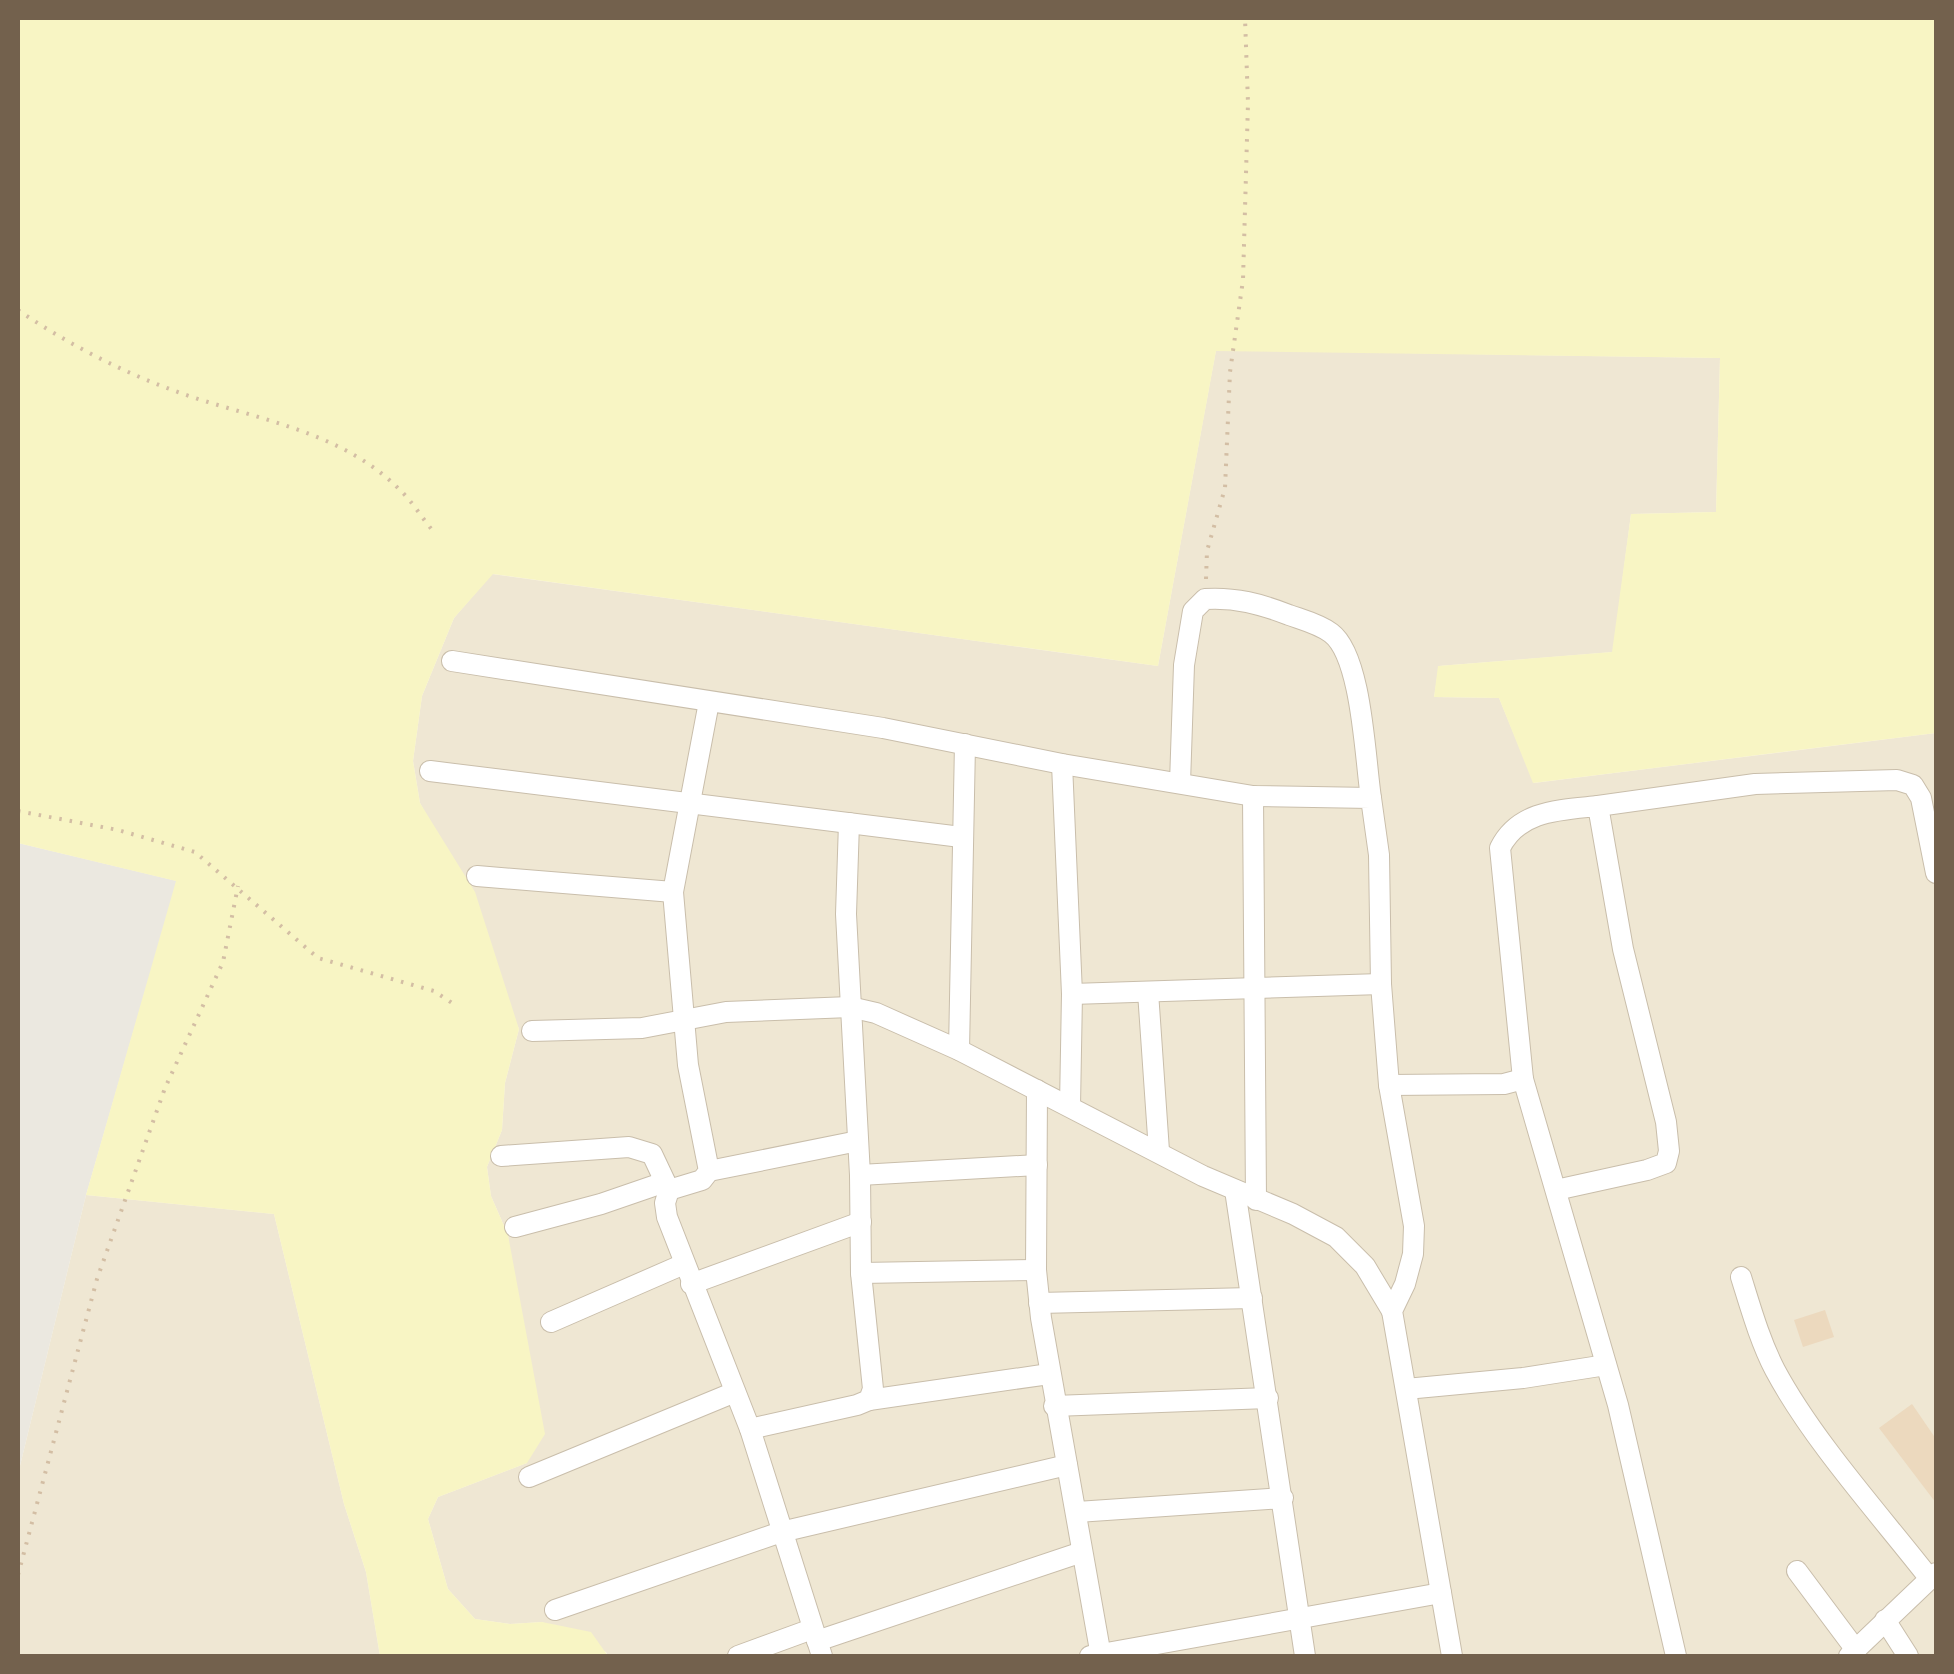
<svg xmlns="http://www.w3.org/2000/svg" width="1954" height="1674" font-family="Poppins,sans-serif">
<style>
.residential{fill:#efe7d3}
.industrial{fill:#ebe8e0}
.sand{fill:#f8f5c4}
.building{fill:#ecd9be}
.lines{fill:none;stroke-linecap:round;stroke-linejoin:round}
.minor-casing{stroke:#c9beab;stroke-width:22}
.path{stroke:#d3bea4;stroke-width:4;stroke-dasharray:2.5 8;stroke-linecap:butt}
.minor{stroke:#fff;stroke-width:20}
</style>
<rect width="100%" height="100%" fill="#fbf6e7"/>
<!-- residential -->
<g class="residential">
<path d="M1216,350L1720,358L1716,512L1631,514L1613,652L1439,666L1434,697L1499,698L1534,783L1936,733V1656H608L606,1652L542,1622L510,1624L475,1619L448,1589L428,1519L438,1497L527,1463L508,1235L491,1196L487,1167L502,1130L505,1083L519,1029L440,840L420,803L413,761L422,696L454,618L492,574L1158,666Z"/>
<path d="M86,1195L274,1214L344,1504L366,1572L380,1656H18V1474Z"/>
</g>
<!-- industrial -->
<path class="industrial" d="M18,843L177,881L86,1195L18,1474Z"/>
<!-- sand -->
<path class="sand" d="M18,18H1936V733L1533,783L1499,698L1434,697L1438,666L1612,652L1631,514L1716,512L1720,358L1216,351L1158,666L493,574L454,618L422,696L413,761L420,803L475,892L519,1029L505,1083L502,1130L487,1167L491,1196L508,1235L545,1434L527,1463L438,1497L428,1519L448,1589L475,1619L510,1624L542,1622L591,1632L608,1656H380L366,1572L344,1504L274,1214L86,1195L176,881L18,843Z"/>
<!-- building -->
<g class="building">
<path d="M1825,1310L1834,1337L1803,1347L1794,1320Z"/>
<path d="M1912,1404L1936,1439V1503L1879,1428Z"/>
</g>
<g class="lines">
<defs>
<g id="minor">
<path d="M452,661L883,728L1062,764L1253,796L1371,798L1379,855L1381,984L1389,1085L1414,1226L1413,1254L1405,1284L1392,1311L1452,1656"/>
<path d="M1062,764L1072,994L1070,1106"/>
<path d="M430,771L961,837"/>
<path d="M1180,783L1184,665L1193,611L1205,599C1235,597 1261,604 1289,615C1303,620 1319,624 1331,633C1362,656 1365,759 1371,798"/>
<path d="M1253,796L1256,1200"/>
<path d="M1598,806L1755,784L1897,780L1913,785L1921,798L1936,873"/>
<path d="M477,876L673,892"/>
<path d="M1148,992L1159,1151"/>
<path d="M1072,994L1381,984"/>
<path d="M532,1031L642,1028L726,1012L850,1007L876,1013L959,1050L1203,1176L1293,1214L1336,1237L1365,1266L1392,1311"/>
<path d="M959,1050L965,744"/>
<path d="M1523,1079L1500,848C1519,810 1560,810 1598,806L1623,949L1666,1122L1669,1151L1666,1163L1647,1170L1556,1190"/>
<path d="M1389,1085L1504,1084L1523,1079L1618,1405L1676,1656"/>
<path d="M1037,1090L1036,1270L1041,1318L1101,1656"/>
<path d="M501,1156L629,1147L652,1154L669,1190L665,1203L667,1217L750,1429L822,1656"/>
<path d="M709,1171L858,1141"/>
<path d="M860,1175L1037,1165"/>
<path d="M669,1190L702,1180L709,1171L688,1065L673,892L709,702"/>
<path d="M1235,1190L1305,1656"/>
<path d="M515,1227L601,1204L665,1182"/>
<path d="M861,1273L1036,1270"/>
<path d="M1741,1277C1751,1309 1760,1341 1775,1370C1813,1441 1881,1516 1930,1579"/>
<path d="M691,1284L861,1222"/>
<path d="M1039,1303L1252,1298"/>
<path d="M551,1322L684,1264"/>
<path d="M1406,1389L1523,1378L1606,1365"/>
<path d="M869,1400L1049,1374"/>
<path d="M1054,1406L1268,1398"/>
<path d="M750,1429L857,1405L869,1400L873,1389L861,1273L860,1175L846,914L849,823"/>
<path d="M529,1477L735,1392"/>
<path d="M1077,1512L1283,1498"/>
<path d="M1797,1571L1856,1650"/>
<path d="M555,1610L781,1532L1067,1465"/>
<path d="M1885,1620L1908,1656"/>
<path d="M817,1641L1082,1552"/>
<path d="M738,1656L812,1629"/>
<path d="M1090,1656L1441,1593"/>
<path d="M1849,1656L1936,1573"/>
</g>
</defs>
<!-- minor casing -->
<use href="#minor" class="minor-casing"/>
<!-- path -->
<g class="path">
<path d="M18,310C66,343 120,371 175,391C251,419 339,429 399,489C412,501 422,518 433,531"/>
<path d="M1206,579L1207,551L1225,488L1230,372L1243,280L1248,103L1245,18"/>
<path d="M18,811L118,830L195,852L318,958L434,991L452,1003"/>
<path d="M18,1575L97,1279L165,1088L223,962L238,886"/>
</g>
<!-- minor -->
<use href="#minor" class="minor"/>
</g>
<!-- border -->
<rect width="1954" height="1674" fill="none" stroke="#73614d" stroke-width="40"/>
</svg>
